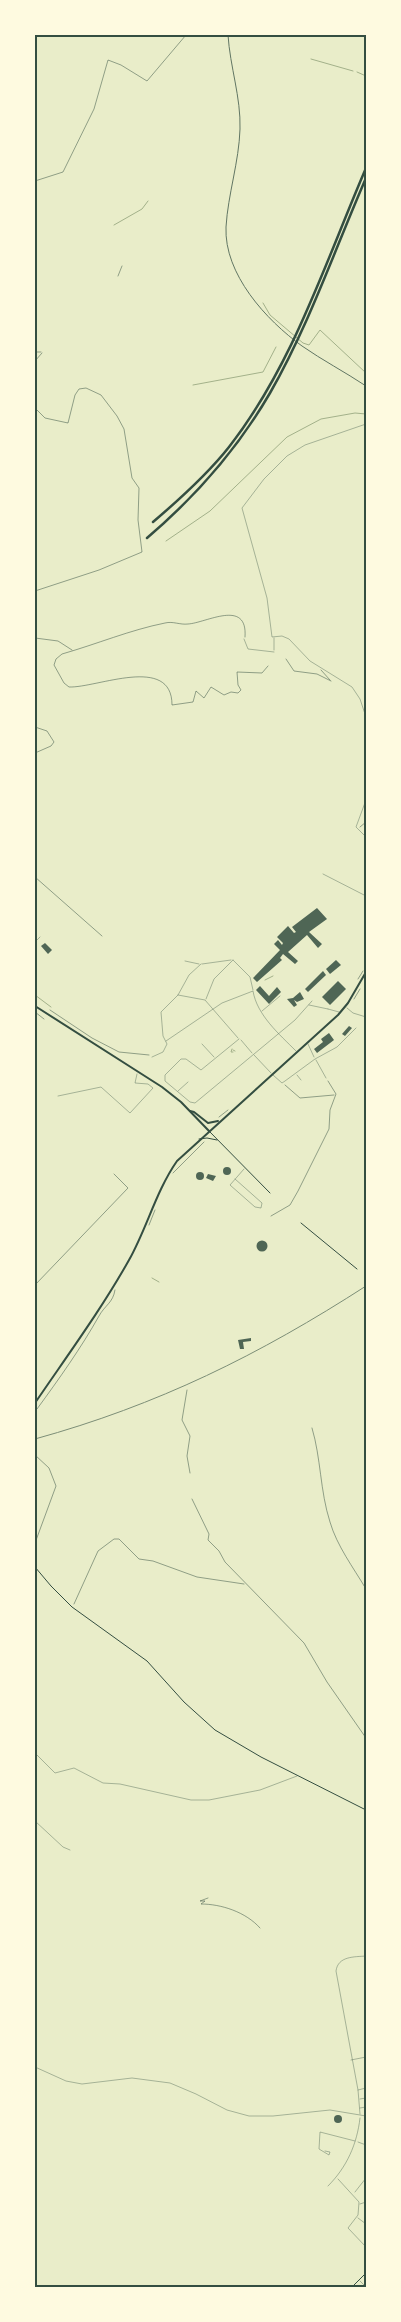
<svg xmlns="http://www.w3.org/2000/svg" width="401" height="2322" font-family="'Golos Text',sans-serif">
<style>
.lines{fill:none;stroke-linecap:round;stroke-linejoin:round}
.stream{stroke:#a3b18a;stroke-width:1}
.building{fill:#4f6655}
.path{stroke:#344e41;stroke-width:0.5}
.service{stroke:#617663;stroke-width:0.5}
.minor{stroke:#617663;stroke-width:0.5}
.tertiary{stroke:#617663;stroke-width:1}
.secondary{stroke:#344e41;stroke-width:1}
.primary{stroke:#344e41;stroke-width:2}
.motorway{stroke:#344e41;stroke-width:2.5}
.rail{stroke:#7c8e77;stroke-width:1}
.neatline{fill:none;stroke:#344e41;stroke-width:2}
</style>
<rect width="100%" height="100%" fill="#e9edc9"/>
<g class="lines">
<!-- stream -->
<g class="stream">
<path d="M311,59L353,71"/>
<path d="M357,72L366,76"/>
<path d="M114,225L142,209L148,201"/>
<path d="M263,303L270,315L303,343L309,345L320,330L366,373"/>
<path d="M193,385L263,372L276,347"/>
<path d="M166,541L210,511L287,437L321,419L355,413L366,414"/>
<path d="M265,980L273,976"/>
<path d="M35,995L51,1007"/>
<path d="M232,1049L231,1052H233"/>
<path d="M233,1050L235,1051"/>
<path d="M152,1278L159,1282"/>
</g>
</g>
<!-- building -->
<g class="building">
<path d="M317,908L327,919L309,932L322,944L318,948L307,935L288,952L298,961L295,964L283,954L280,958L282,960L257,982L253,978L280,950L274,944L278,940L282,945L283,943L277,937L288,926L294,933L296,932L292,927Z"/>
<path d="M45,943L52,950L48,954L41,946Z"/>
<path d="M336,960L341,965L330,974L326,969Z"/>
<path d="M323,971L326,975L308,992L305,989Z"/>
<path d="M338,981L346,989L330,1005L322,997Z"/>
<path d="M260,986L269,996L277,987L281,992L269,1004L256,990Z"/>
<path d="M300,992L304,999L297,1002L294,1000L297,1005L294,1007L287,999L293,998Z"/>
<path d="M349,1026L352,1028L345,1036L342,1034Z"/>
<path d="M329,1033L334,1040L317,1053L314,1049L323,1042L321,1039Z"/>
<circle cx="227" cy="1171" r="4"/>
<circle cx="200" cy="1176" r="4"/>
<path d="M208,1174L216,1176L213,1181L206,1178Z"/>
<circle cx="262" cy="1246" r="5.5"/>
<path d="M251,1338V1341L243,1342L244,1349H240L238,1340Z"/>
<circle cx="338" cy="2119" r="4"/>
</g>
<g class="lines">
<!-- path -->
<g class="path">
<path d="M35,181L63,172L94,109L108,60L121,65L147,81L186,35"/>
<path d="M118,276L122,266"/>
<path d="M35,352H41"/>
<path d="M35,361L42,353"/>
<path d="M35,408L45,418L68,423L75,395L79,389L86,388L101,395L117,416L124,429L132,478L139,488L138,520L142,552L99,570L35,591"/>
<path d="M245,637C248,598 206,623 188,624C180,625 173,621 165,623C130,630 97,644 62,654L56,659L54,665L64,683L69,687C97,688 172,654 172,705L193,702L196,691L204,698L211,687L224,695L231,692L238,693L241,690L238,685L237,672L262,673L268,666"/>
<path d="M35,638L58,641L72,650"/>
<path d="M286,659L294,671L317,674L331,681"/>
<path d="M321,670L330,680"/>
<path d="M35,727L47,731L54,742L51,746L35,753"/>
<path d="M360,827L366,822"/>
<path d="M35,877L102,936"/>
<path d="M358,979L363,971"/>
<path d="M354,999L360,989"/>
<path d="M50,1010L92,1038L119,1052L149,1055"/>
<path d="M35,1012L44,1019"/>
<path d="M285,1085L300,1098L334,1095"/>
<path d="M219,1117L228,1110"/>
<path d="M173,1173L204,1142"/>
<path d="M271,1216L290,1205L298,1191L329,1129L330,1110L336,1094L328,1081"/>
<path d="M149,1225L155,1210"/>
<path d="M35,1285L128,1188L114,1174"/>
<path d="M187,1390L182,1420L190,1436L187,1456L190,1473"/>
<path d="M35,1409H37C59,1379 81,1348 99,1316C105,1305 113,1303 115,1290"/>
<path d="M312,1428C321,1458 320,1491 330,1522C337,1546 353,1567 366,1589"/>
<path d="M35,1455L49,1468L56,1486L35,1543"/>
<path d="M192,1499L209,1534L208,1540L219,1551L225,1562L304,1643L327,1682L366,1738"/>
<path d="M74,1604L98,1551L114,1539H119L139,1559L153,1561L197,1577L244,1584"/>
<path d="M208,1898L200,1901H205L201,1904C221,1904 246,1912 260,1928"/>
</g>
<!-- service -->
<g class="service">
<path d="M274,638V650"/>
<path d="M244,639L248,649L274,652"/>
<path d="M328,1009L339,1012"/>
<path d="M262,1011L280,996"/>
<path d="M58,1096L101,1087L130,1113L153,1088L148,1084L135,1083L137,1074"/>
<path d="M235,1179L262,1203L261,1208L255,1207L230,1185L244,1169"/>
<path d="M366,1856V1860"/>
<path d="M358,2090L366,2088"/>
<path d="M360,2099L366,2098"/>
<path d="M360,2108L366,2107"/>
</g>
<!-- minor -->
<g class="minor">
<path d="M366,424L305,445L287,456L264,479L242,508L267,598L272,637L282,636L289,639L310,661L352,687L360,699L365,714L366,745"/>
<path d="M366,800L356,827L366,837"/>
<path d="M323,874L366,896"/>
<path d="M35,942L40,937"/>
<path d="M233,960L250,977L253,990"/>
<path d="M185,961L199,964"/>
<path d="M202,964L231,960"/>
<path d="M178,995L205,1000L238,1038"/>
<path d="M206,999L214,979L233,960"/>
<path d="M309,1005L328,1009"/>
<path d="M347,1008L353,1013L366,1017"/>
<path d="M239,1039L201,1070L186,1059H181L165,1075V1081L190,1102L195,1103L295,1020L312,1001"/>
<path d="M241,1040L252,1053"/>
<path d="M166,1041L222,1003L253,991C257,1015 279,1034 296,1051"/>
<path d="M202,1044L214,1057"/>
<path d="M308,1044L314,1057"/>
<path d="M254,1055L271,1073"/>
<path d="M152,1057L163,1052L167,1044L163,1036L161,1012L178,995L189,975L201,964"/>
<path d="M316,1060L326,1078"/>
<path d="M273,1075L282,1083L285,1081L315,1059L337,1047L356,1028"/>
<path d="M297,1075L301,1080"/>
<path d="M178,1091L188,1082"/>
<path d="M35,1753L55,1773L74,1768L103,1783L120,1784L191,1800H209L260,1790L297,1776"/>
<path d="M35,1821L63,1847L70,1850"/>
<path d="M351,2060L366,2057"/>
<path d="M35,2067L66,2081L82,2084L132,2078L170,2083L196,2094L227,2110L249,2116H273L330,2110L366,2116"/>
<path d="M360,2114L358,2090L336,1971C338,1956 354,1957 366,1956"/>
<path d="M358,2142L366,2145"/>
<path d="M325,2151L330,2152L329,2155L319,2149L320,2132L355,2141"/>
<path d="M338,2179L359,2202L358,2215L348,2228L366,2247"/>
<path d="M328,2186C347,2167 357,2144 360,2118"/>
<path d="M355,2192L366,2178"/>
<path d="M360,2204L366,2202"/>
<path d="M358,2218L366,2224"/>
<path d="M360,2281L366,2287"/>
</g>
<!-- tertiary -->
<path class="tertiary" d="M228,35C230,67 241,97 240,129C239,162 228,194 226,227C224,274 266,320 302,346C322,360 345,372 366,386"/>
<!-- secondary -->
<g class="secondary">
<path d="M209,1131L270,1193"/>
<path d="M199,1139L207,1138L217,1140"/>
<path d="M301,1223L357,1269"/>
<path d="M35,1567L51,1586L72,1607L147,1661L184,1702L215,1730L261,1757L366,1810"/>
<path d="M352,2287L366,2273"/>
</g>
<!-- primary -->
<g class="primary">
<path d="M35,1006L162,1087L181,1102L209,1131"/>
<path d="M190,1111L194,1112L208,1123L218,1121"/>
<path d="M35,1403C67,1356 101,1310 129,1260C147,1228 156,1191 177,1161L338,1015L348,1003L366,972"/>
</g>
<!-- motorway -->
<g class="motorway">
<path d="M153,522C180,499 207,475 229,447C293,365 325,263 366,168"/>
<path d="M147,538C195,497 238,448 270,393C309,325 335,249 366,178"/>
</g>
<!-- rail -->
<path class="rail" d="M35,1439C158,1405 259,1355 366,1286"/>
</g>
<!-- border -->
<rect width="401" height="2322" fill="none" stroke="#fefae0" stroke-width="72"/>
<rect x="36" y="36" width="329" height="2250" class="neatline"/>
</svg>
